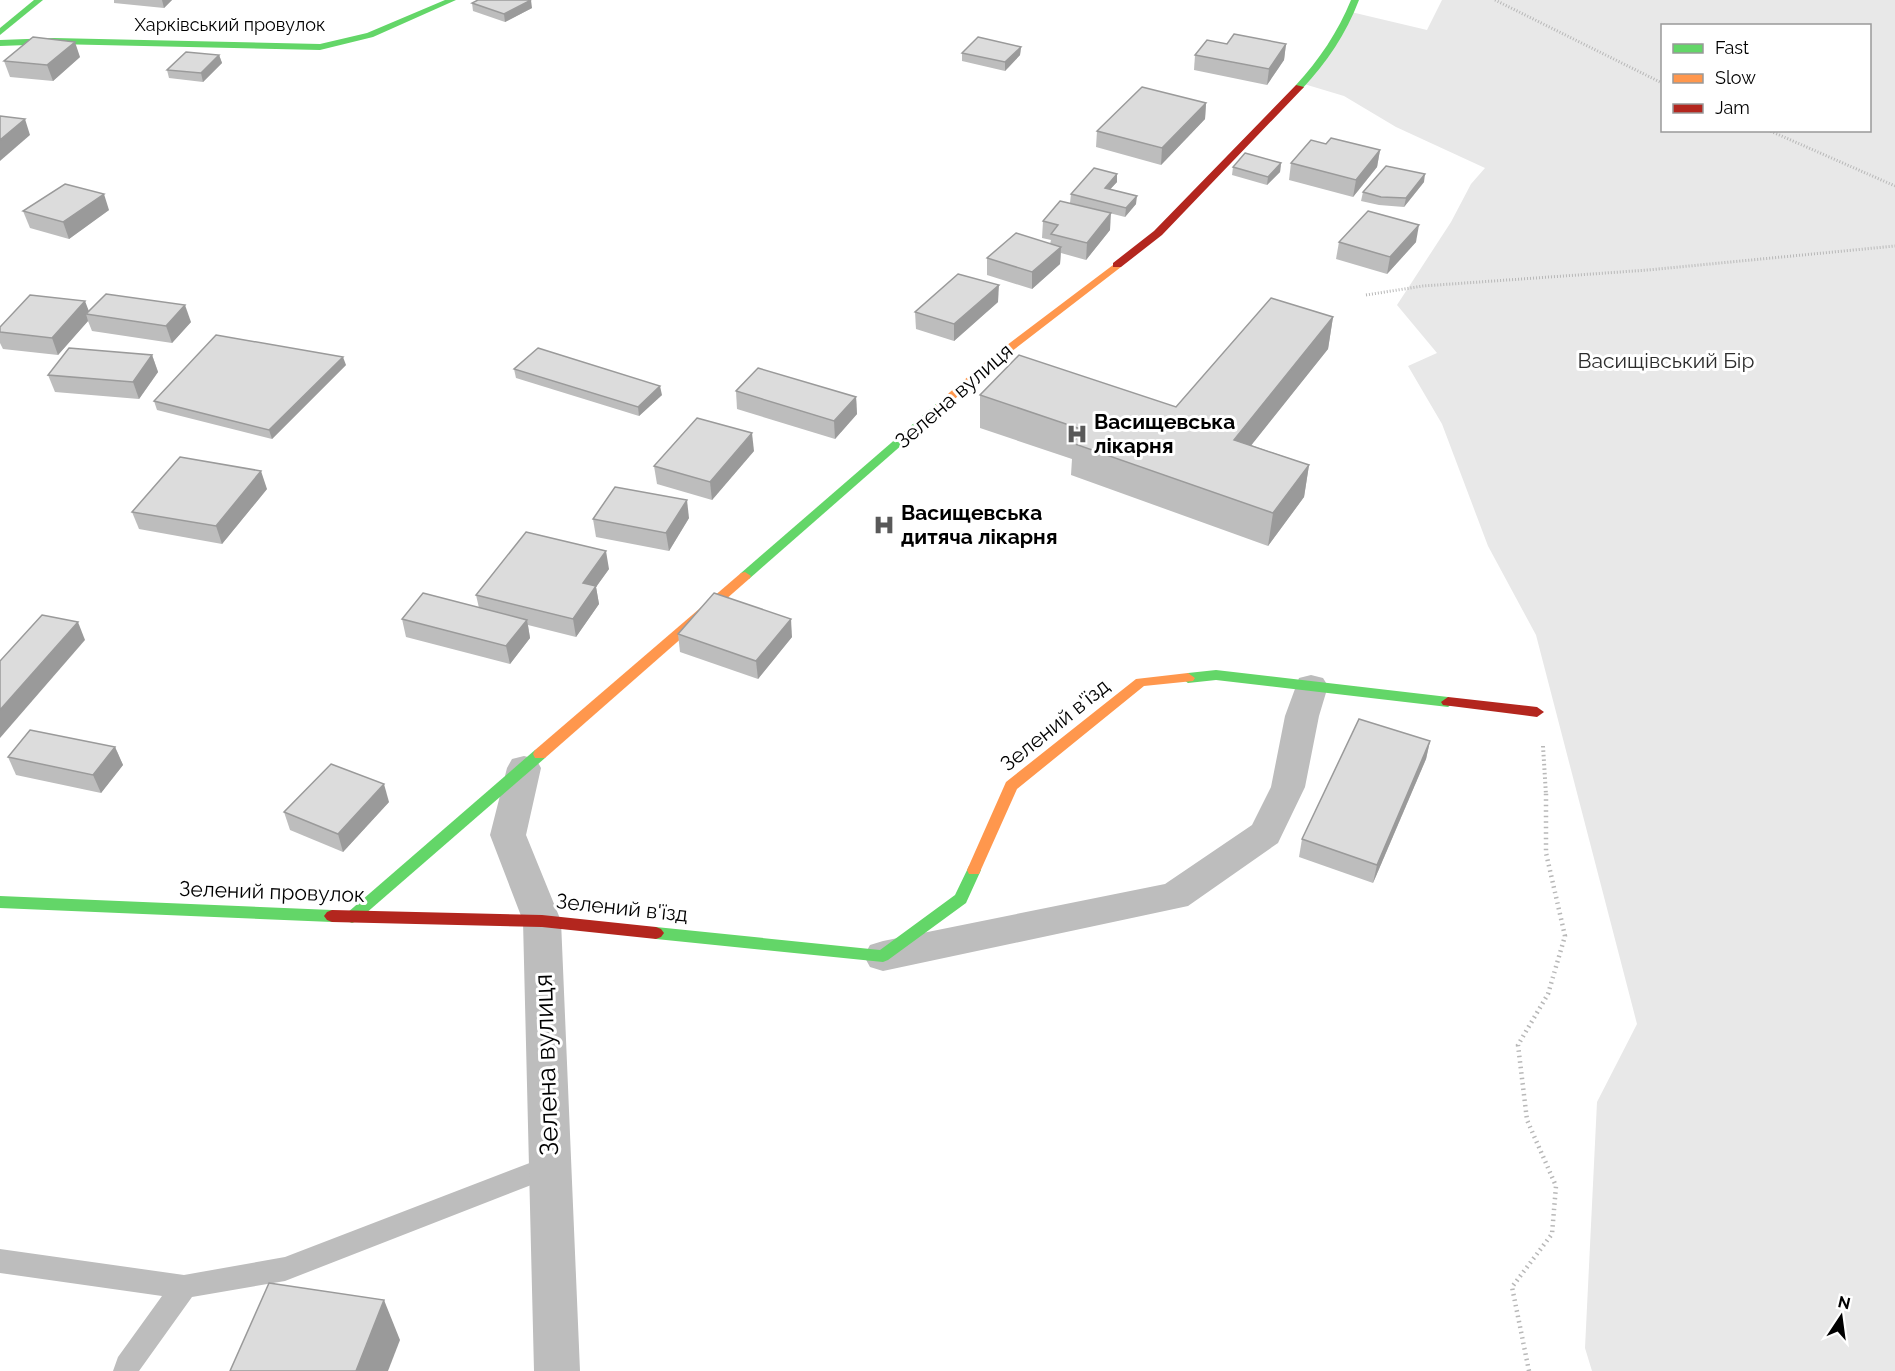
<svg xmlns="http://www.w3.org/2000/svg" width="1895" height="1371" font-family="Raleway,sans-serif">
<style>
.green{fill:#e8e8e8;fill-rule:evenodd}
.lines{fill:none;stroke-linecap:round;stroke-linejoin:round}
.path-far2{stroke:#b8b8b8;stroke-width:3;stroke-dasharray:1 2;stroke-linecap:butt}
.path-far1{stroke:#b8b8b8;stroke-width:4;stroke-dasharray:1.5 3;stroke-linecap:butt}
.path{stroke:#b8b8b8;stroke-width:4.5;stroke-dasharray:1.5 4;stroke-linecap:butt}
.lane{fill:#bdbdbd;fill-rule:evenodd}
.street{fill:#bdbdbd;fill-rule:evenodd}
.fast{fill:#63d668;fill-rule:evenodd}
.slow{fill:#ff974d;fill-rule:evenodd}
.jam{fill:#b3261e;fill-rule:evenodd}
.wall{fill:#bdbdbd}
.shaded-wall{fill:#9a9a9a}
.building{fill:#dcdcdc;stroke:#9a9a9a;stroke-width:1.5}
.labels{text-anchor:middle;stroke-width:6;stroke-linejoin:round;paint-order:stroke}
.far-street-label{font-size:18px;fill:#000;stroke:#fff}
.park-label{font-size:21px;fill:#2d2d2d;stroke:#fff}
.street-label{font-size:21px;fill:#000;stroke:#fff}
.poi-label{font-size:21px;font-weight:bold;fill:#000;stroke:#fff;text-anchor:start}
.near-street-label{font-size:26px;fill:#000;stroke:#fff}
</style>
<rect width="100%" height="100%" fill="#fff"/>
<!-- green -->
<path class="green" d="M1442,0H1895V1371H1592L1585,1348L1597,1102L1637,1024L1536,635L1488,546L1442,424L1408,366L1437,353L1397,305L1451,222L1471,184L1485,168L1396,127L1344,96L1304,84L1351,12L1427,30ZM1662,26H1870V130H1662Z"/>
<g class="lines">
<!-- path-far2 -->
<g class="path-far2">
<path d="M1495,0L1662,83"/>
<path d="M1768,130L1895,186"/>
<path d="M1366,295L1423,286L1648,270L1895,246"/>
</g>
<!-- path-far1 -->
<path class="path-far1" d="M1543,746L1546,795"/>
<!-- path -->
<path class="path" d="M1529,1371L1512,1287L1552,1234L1556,1186L1527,1120L1518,1045L1548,994L1565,936L1546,853V793"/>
<!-- lane -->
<path class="lane" d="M548,1156L557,1159L560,1167L557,1175L285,1281L192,1297L139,1371H113L118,1357L162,1296L0,1273V1249L184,1275L285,1257Z"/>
<!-- street -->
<g class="street">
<path d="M1311,675L1323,678L1328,686L1319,716L1305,787L1278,843L1188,906L883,971L870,967L864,956L870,945L883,941L1165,884L1252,825L1271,787L1285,716L1299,678Z"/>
<path d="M524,756L536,759L541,768L526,835L561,921L580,1371H534L523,921L490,835L507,768L512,759Z"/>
</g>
<!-- fast -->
<g class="fast">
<path d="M34,0H43L0,35V28Z"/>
<path d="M445,0H456L373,37L320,50L54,44L0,46V40L54,38L320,44L367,33Z"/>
<path d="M1351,0H1359C1346,34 1327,62 1302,89H1296V85C1319,60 1338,32 1351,0Z"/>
<path d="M940,403L944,404V408L749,579H741L739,576L741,573L936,404Z"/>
<path d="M1216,670L1448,697L1455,702L1448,707L1216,680L1188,683L1181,678L1188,673Z"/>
<path d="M540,749L545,750L547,754L545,758L357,921L352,923L347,921L344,917L347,913L535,750Z"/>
<path d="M974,864L979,866L981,870L966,903L888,960L883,962L656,939L651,937L648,933L651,929L656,927L880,950L955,895L969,866Z"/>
<path d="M0,896L332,910L337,912L340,916L337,920L332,922L0,908Z"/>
</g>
<!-- slow -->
<g class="slow">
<path d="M1117,262L1121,263V267L998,362L944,408H936V404L990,358Z"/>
<path d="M745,572L751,576L749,579L545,758H535L533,754L535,750L741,573Z"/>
<path d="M1188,673L1195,678L1193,681L1144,686L1017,789L979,874H969L967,870L1006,782L1136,679Z"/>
</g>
<!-- jam -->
<g class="jam">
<path d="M1296,85L1304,87L1162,235L1121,267H1113V263L1154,231Z"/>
<path d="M1448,697L1537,707L1544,712L1537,717L1443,705L1441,702Z"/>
<path d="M332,910L542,915L656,927L661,929L664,933L661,937L656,939L542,927L332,922L327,920L324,916L327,912Z"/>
</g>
</g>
<!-- wall -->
<g class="wall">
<path d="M114,0H172L164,8L114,3Z"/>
<path d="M472,3L532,8L505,22L473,11Z"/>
<path d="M1227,44H1286L1284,60L1267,85L1194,70L1195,55Z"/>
<path d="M1021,47L1020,55L1005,71L962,61V53Z"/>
<path d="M219,55L222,63L203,82L169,78L167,70Z"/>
<path d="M80,57L53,81L10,77L4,61Z"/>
<path d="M1206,103L1205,119L1161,165L1096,147L1097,131Z"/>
<path d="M1326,144L1380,150L1377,167L1353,197L1289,180L1291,163Z"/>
<path d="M1281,163L1280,172L1267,185L1232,175L1233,167Z"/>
<path d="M1117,174V182L1110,189L1136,204L1125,217L1070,203L1071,194Z"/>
<path d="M1424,182L1404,207L1379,205L1361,201L1363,192Z"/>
<path d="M109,210L69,239L30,228L23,211Z"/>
<path d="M1043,221L1110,230L1086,260L1061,253L1060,264L1032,289L987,275V258L1050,244L1051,240L1042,238Z"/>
<path d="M1339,242H1416L1387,274L1336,259Z"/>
<path d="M998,302L954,341L916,329L915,312Z"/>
<path d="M89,311L191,322L172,343L92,331L88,321L58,355L3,349L0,343V327Z"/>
<path d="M1333,317L1328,349L1251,445L1309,465L1304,497L1268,546L1071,475L1072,459L980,428V395L1176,407Z"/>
<path d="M152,355L158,372L139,399L55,392L48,375Z"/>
<path d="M346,365L272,439L157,410L154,401Z"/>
<path d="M514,369L662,395L639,416L516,378Z"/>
<path d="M736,391L856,397L857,414L835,439L737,409Z"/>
<path d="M754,451L712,500L657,484L654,466Z"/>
<path d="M267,489L222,544L139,529L132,512Z"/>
<path d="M689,518L669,551L596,537L593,519Z"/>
<path d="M609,569L596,587L599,604L576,637L528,625L530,638L510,664L406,637L402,619L479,608L476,595Z"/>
<path d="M678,634L792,637L758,679L680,652Z"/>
<path d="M1430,741L1426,759L1373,883L1299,857L1302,839Z"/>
<path d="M115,747L123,765L101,793L16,775L8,757Z"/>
<path d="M389,802L343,852L290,830L284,812Z"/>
</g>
<!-- shaded-wall -->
<g class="shaded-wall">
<path d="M162,0H172L164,8Z"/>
<path d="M531,0L532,8L505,22L504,14Z"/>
<path d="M75,42L80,57L53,81L47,65Z"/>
<path d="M1286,44L1284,60L1267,85L1269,69Z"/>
<path d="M1021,47L1020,55L1005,71V62Z"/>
<path d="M219,55L222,63L203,82L201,73Z"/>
<path d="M1206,103L1205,119L1161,165L1162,148Z"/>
<path d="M25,119L30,135L0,161V140Z"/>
<path d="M1380,150L1377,167L1353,197L1356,180Z"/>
<path d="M1281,163L1280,172L1267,185L1268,177Z"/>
<path d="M1117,174V182L1104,196L1105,188Z"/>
<path d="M1425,174L1424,182L1404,207L1406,198Z"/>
<path d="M104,194L109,210L69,239L63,222Z"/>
<path d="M1137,196L1136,204L1125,217L1126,208Z"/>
<path d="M1111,213L1110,230L1086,260L1087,243Z"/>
<path d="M1419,225L1416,242L1387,274L1390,257Z"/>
<path d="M1061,247L1060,264L1032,289V272Z"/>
<path d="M999,285L998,302L954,341V324Z"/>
<path d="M85,301L90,314H86L88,321L58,355L52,338Z"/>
<path d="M185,305L191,322L172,343L166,326Z"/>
<path d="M1333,317L1328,349L1230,472L1234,440Z"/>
<path d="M152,355L158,372L139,399L133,382Z"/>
<path d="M343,357L346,365L272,439L269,430Z"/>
<path d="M660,386L662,395L639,416L638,407Z"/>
<path d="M856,397L857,414L835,439L834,421Z"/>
<path d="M752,433L754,451L712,500L710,482Z"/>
<path d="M1309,465L1304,497L1268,546L1273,513Z"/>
<path d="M261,471L267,489L222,544L216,526Z"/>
<path d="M687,500L689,518L669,551L666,533Z"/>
<path d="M606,551L609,569L596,587L599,604L576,637L573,619L583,583Z"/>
<path d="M791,619L792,637L758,679L756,661Z"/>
<path d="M527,620L530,638L510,664L506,646Z"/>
<path d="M78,622L85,640L0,738V710Z"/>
<path d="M1430,741L1426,759L1373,883L1377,865Z"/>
<path d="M115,747L123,765L101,793L93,775Z"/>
<path d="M384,784L389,802L343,852L338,834Z"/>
<path d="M384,1300L400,1340L388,1371H356Z"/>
</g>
<!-- building -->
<g class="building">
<path d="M478,0H531L504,14L472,3Z"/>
<path d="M1234,34L1286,44L1269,69L1195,55L1207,40L1227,44Z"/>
<path d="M33,37L75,42L47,65L4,61Z"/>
<path d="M978,37L1021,47L1005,62L962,53Z"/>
<path d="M186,52L219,55L201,73L167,70Z"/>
<path d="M1142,87L1206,103L1162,148L1097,131Z"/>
<path d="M0,116L25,119L0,140Z"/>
<path d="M1331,138L1380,150L1356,180L1291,163L1311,140L1326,144Z"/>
<path d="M1245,153L1281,163L1268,177L1233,167Z"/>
<path d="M1386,166L1425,174L1406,198L1381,197L1363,192Z"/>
<path d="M1094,168L1117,174L1105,188L1137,196L1126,208L1071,194Z"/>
<path d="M65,184L104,194L63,222L23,211Z"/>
<path d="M1060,201L1111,213L1087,243L1051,234L1058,225L1043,221Z"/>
<path d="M1368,211L1419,225L1390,257L1339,242Z"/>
<path d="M1016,233L1061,247L1032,272L987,258Z"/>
<path d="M958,274L999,285L954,324L915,312Z"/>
<path d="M106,294L185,305L166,326L86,314Z"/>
<path d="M30,295L85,301L52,338L0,332V327Z"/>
<path d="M1271,298L1333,317L1234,440L1309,465L1273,513L1072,443L1084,430L980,395L1019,355L1176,407Z"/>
<path d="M216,335L343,357L269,430L154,401Z"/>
<path d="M69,348L152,355L133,382L48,375Z"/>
<path d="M538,348L660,386L638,407L514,369Z"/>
<path d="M758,368L856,397L834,421L736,391Z"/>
<path d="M697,418L752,433L710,482L654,466Z"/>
<path d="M180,457L261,471L216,526L132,512Z"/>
<path d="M615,487L687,500L666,533L593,519Z"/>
<path d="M526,532L606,551L583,583L596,586L573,619L476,595Z"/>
<path d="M423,593L527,620L506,646L402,619Z"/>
<path d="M714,593L791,619L756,661L678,634Z"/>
<path d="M42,615L78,622L0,710V661Z"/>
<path d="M1359,719L1430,741L1377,865L1302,839Z"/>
<path d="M30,730L115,747L93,775L8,757Z"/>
<path d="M331,764L384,784L338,834L284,812Z"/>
<path d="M269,1283L384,1300L356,1371H230Z"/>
</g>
<!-- icons -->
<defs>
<symbol id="hospital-bare" viewBox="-9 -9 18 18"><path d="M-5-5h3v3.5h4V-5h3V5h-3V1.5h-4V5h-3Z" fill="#595959" stroke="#fff" stroke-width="2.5" paint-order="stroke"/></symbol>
</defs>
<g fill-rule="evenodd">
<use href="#hospital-bare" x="1062" y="419" width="30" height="30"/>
<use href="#hospital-bare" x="869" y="510" width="30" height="30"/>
</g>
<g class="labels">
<!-- far-street labels -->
<g class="far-street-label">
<text x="230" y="31">Харківський провулок</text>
</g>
<!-- park labels -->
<g class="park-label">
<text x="1666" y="368">Васищівський Бір</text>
</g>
<!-- street labels -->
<g class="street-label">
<text transform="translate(954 396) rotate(-41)" y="7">Зелена вулиця</text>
<text transform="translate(1055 725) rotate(-39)" y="7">Зелений в'їзд</text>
<text transform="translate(272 892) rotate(2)" y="7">Зелений провулок</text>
<text transform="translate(622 908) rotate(6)" y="7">Зелений в'їзд</text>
</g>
<!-- poi labels -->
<g class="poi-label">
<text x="1094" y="429">Васищевська<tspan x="1094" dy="24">лікарня</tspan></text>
<text x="901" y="520">Васищевська<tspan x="901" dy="24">дитяча лікарня</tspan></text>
</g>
<!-- near-street labels -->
<g class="near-street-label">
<text transform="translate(546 1065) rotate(-92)" y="9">Зелена вулиця</text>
</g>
</g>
<!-- legend -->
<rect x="1661" y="24" width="210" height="108" fill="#ffffff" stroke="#999999" stroke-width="1.5"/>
<rect x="1673" y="44" width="30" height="9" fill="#63d668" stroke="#999999" stroke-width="1.5"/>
<text x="1715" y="54" font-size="18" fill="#000000">Fast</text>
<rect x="1673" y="74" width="30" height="9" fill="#ff974d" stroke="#999999" stroke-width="1.5"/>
<text x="1715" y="84" font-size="18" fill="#000000">Slow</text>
<rect x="1673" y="104" width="30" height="9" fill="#b3261e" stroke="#999999" stroke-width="1.5"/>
<text x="1715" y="114" font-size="18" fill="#000000">Jam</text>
<!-- north arrow -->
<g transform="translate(1841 1317) rotate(13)" stroke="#ffffff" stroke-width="4.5" paint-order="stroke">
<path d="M0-4.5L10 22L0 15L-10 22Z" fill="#000000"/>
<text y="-9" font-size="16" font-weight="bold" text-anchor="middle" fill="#000000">N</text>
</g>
</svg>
